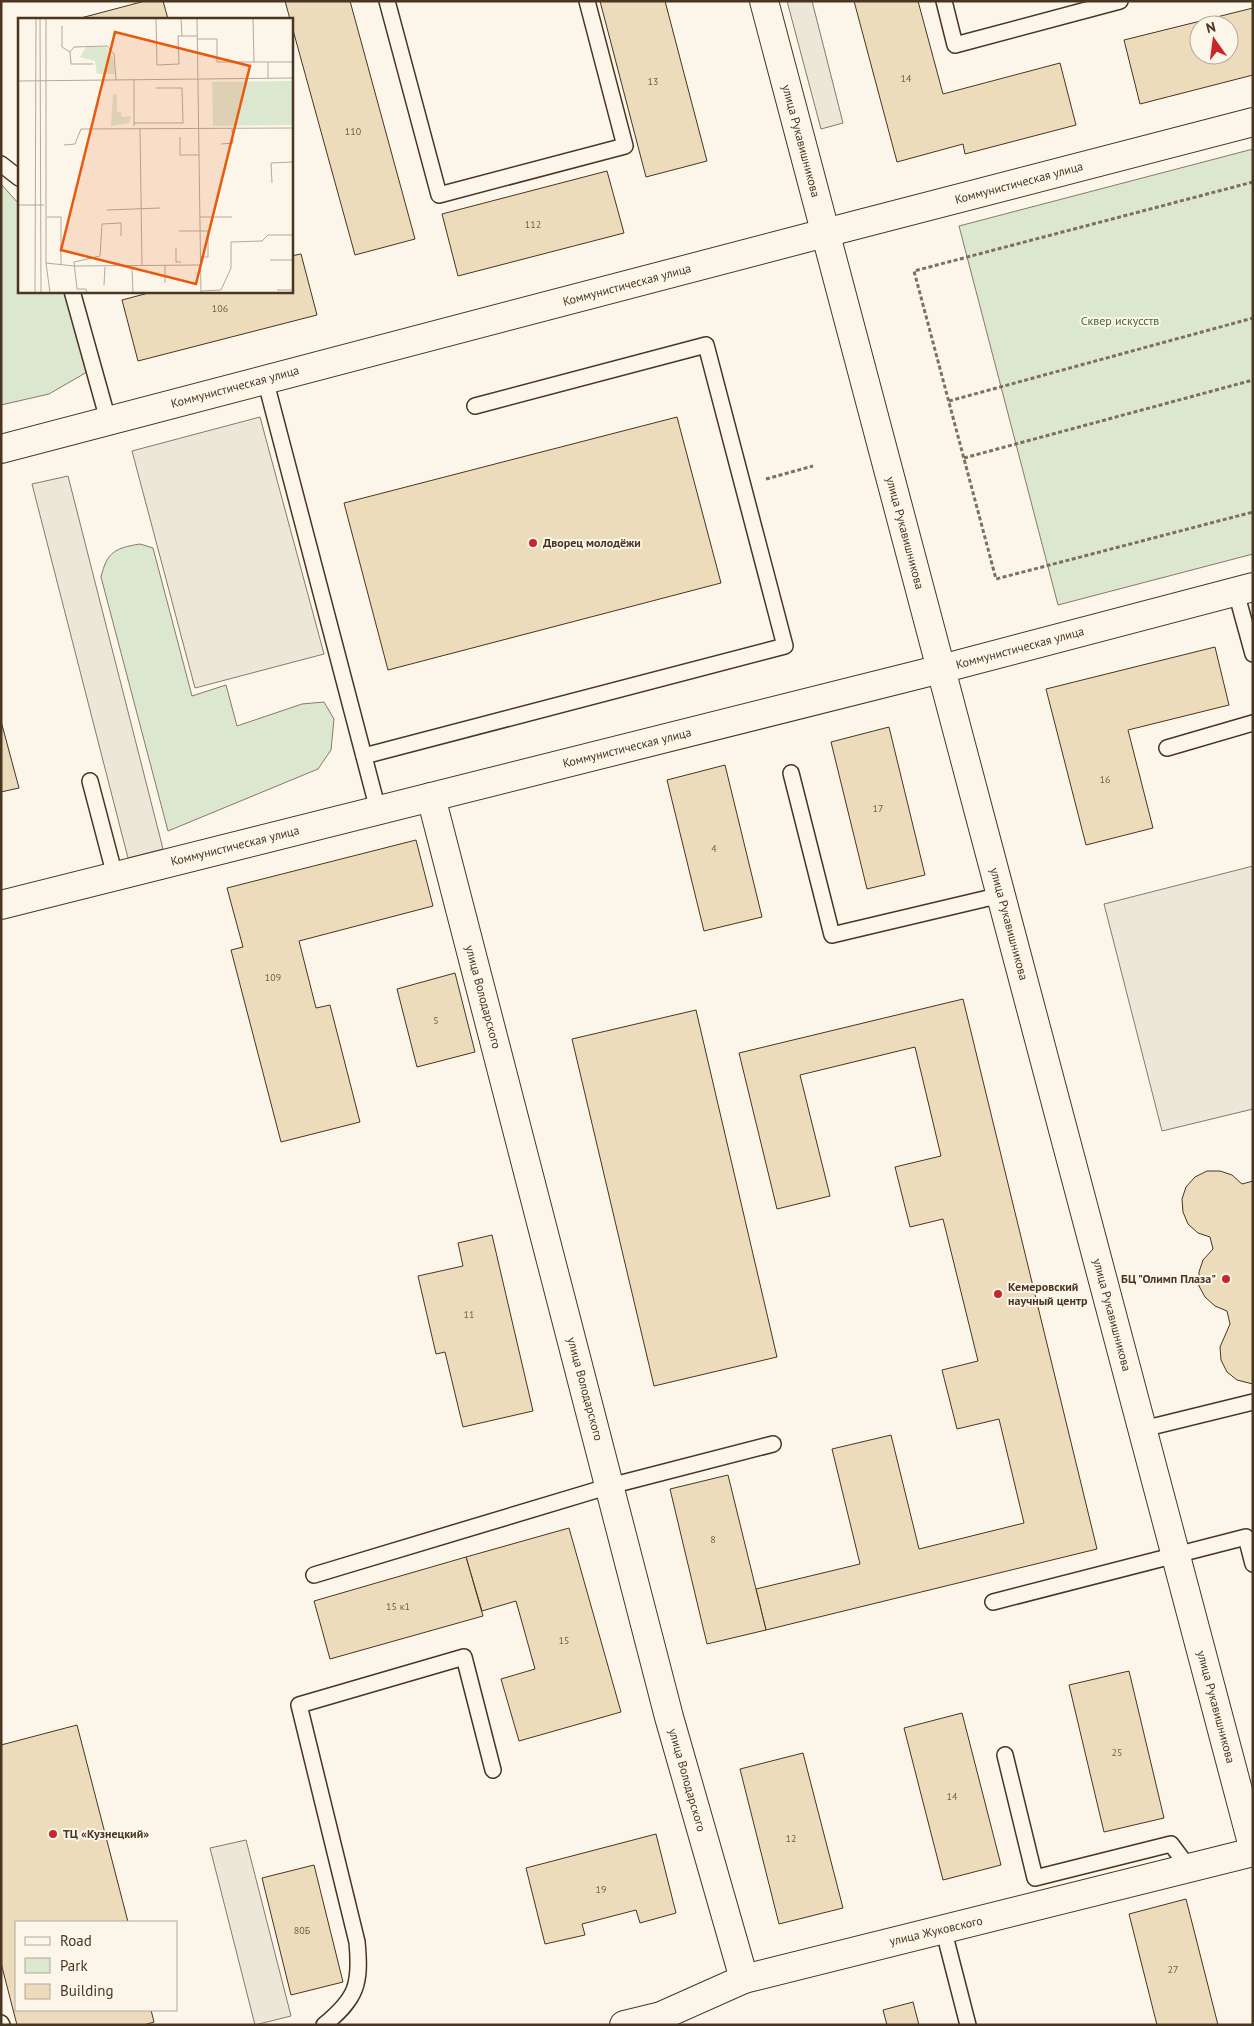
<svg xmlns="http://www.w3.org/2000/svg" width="1254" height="2026" font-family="'PT Sans',sans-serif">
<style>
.green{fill:#dce7d0;stroke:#887966}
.parking{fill:#ede7d9;stroke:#887966}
.building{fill:#ecdcbc;stroke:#4a3520;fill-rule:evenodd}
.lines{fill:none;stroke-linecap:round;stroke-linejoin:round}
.lane-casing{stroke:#4a3520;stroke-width:18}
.street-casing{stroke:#4a3520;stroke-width:30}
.secondary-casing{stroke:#4a3520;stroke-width:30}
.path{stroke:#7f6f5c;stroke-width:3;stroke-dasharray:4 2.5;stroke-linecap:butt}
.lane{stroke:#fbf6e9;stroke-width:15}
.street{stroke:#fbf6e9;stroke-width:28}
.secondary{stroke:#fbf6e9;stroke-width:28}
.poi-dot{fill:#c62828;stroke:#fbf6e9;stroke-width:2}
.labels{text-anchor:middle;stroke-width:4;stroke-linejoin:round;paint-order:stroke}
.number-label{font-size:10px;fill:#725f47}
.street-label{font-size:12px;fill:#4a3520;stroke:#fbf6e9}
.park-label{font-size:12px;fill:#436837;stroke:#fbf6e9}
.poi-label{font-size:12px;font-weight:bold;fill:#4a3520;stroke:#fbf6e9;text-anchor:start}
.inset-road{fill:none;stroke:#b4a999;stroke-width:1}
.view{fill:#e8590c;fill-opacity:0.15;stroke:#e8590c;stroke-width:2.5}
.inset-edge{fill:none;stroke:#4a3520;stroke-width:2.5}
</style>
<rect width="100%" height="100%" fill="#fbf6e9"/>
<!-- green -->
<g class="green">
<path d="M1253,149V554L1058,605L959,226Z"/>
<path d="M1,184L19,204V291H68L87,372L49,394L1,405Z"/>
<path d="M140,544L153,548L192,696L226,685L237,726L302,704L324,702L334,719L331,750L318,769L168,831L101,577C107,552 115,548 140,544Z"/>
</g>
<!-- parking -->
<g class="parking">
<path d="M787,1H812L843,123L821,129Z"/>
<path d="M260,417L324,654L195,688L132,451Z"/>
<path d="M68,476L163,849L128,858L32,484Z"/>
<path d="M1253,866V1109L1162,1131L1104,904Z"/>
<path d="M246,1840L291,2016L255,2025L210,1848Z"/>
</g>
<!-- building -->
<g class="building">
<path d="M145,1H163L168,19H77Z"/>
<path d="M285,1H350L415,239L355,255Z"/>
<path d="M600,1H665L707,161L646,177Z"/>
<path d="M854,1H918L943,94L1060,63L1076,125L965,154L963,144L897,162Z"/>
<path d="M1253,8V75L1140,104L1124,40ZM1199,25H1229V55H1199Z"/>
<path d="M607,171L624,233L458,276L442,214Z"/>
<path d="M301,254L317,315L138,361L122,300L156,291H291V256Z"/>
<path d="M677,417L721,583L388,670L344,503Z"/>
<path d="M1215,647L1229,705L1128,730L1153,828L1086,845L1046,689Z"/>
<path d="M1,721L19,788L1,792Z"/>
<path d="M889,727L925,875L867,889L831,742Z"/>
<path d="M725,765L762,917L704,931L667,780Z"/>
<path d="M416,840L433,906L299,941L316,1008L330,1005L360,1122L281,1142L231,950L243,947L227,888Z"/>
<path d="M455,973L475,1052L417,1067L397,989Z"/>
<path d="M963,999L1097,1549L766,1630L756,1589L860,1564L832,1449L891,1435L919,1549L1024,1523L999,1419L957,1429L942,1370L978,1361L943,1219L910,1227L895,1167L941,1156L915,1047L800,1075L830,1196L777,1209L739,1053Z"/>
<path d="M696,1010L777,1357L654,1386L572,1039Z"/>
<path d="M1207,1171H1220L1232,1175L1242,1184L1253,1181V1384L1237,1380L1227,1372L1221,1360L1220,1347L1230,1324L1227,1311L1215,1306L1205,1297L1199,1286V1272L1203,1260L1213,1249L1210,1237L1198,1233L1188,1224L1183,1212L1182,1199L1186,1187L1195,1177Z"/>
<path d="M492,1235L533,1411L463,1427L445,1352L436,1354L418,1276L463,1266L458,1243Z"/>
<path d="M728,1475L766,1630L707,1644L670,1489Z"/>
<path d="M569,1528L621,1712L519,1741L501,1679L535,1669L516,1601L482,1611L466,1557Z"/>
<path d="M466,1557L483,1616L330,1659L314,1601Z"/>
<path d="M1129,1671L1164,1818L1104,1832L1069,1685Z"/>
<path d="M962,1713L1001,1865L943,1880L904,1728Z"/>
<path d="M77,1725L128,1922H16V2010H151L154,2022L144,2025H17L1,1963V1745Z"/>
<path d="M803,1753L843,1908L779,1924L740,1769Z"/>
<path d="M656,1834L676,1913L640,1923L636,1910L582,1924L585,1935L545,1944L526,1868Z"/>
<path d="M314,1865L343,1982L291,1995L262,1878Z"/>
<path d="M1186,1899L1218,2025H1157L1129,1914Z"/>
<path d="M913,2002L919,2025H887L883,2010Z"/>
</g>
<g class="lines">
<defs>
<g id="lane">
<path d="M387,1L439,195L625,146L587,1"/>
<path d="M944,1L955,45L1120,1"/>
<path d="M1,164L19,178"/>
<path d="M72,291L108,420"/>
<path d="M265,379L378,810"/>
<path d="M1236,592L1253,654"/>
<path d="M1167,748L1253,723"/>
<path d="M364,756L785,646L706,345L475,406"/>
<path d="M791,773L832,935L1001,895"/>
<path d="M90,781L115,876"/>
<path d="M1143,1429L1253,1402"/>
<path d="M314,1575L610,1486L773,1444"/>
<path d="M993,1602L1246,1537L1253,1564"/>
<path d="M1005,1755L1035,1878L1171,1844L1189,1868"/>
<path d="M943,1928L968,2025"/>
<path d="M1,2023L2,2025"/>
<path d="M324,2025C357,1998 361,1984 357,1942L299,1705L464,1657L493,1770"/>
</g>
<g id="street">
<path d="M825,233L1253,122"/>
<path d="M431,797L669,1717L744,1979"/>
<path d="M1,905L941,669L1253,587"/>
<path d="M624,2025L661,2016L744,1979L1253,1852"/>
</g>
<g id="secondary">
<path d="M764,1L1253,1847"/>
<path d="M1,449L825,233"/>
</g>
</defs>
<!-- lane casing -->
<use href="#lane" class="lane-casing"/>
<!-- street casing -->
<use href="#street" class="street-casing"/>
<!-- secondary casing -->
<use href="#secondary" class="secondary-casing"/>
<!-- path -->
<g class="path">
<path d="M1253,182L914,271L996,579L1253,512"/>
<path d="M949,401L1253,318"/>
<path d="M964,458L1253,380"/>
<path d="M766,479L813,466"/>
</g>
<!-- lane -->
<use href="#lane" class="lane"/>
<!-- street -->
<use href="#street" class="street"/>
<!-- secondary -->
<use href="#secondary" class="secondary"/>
</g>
<!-- markers -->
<g class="poi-dot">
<circle cx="533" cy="543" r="5"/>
<circle cx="1226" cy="1279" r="5"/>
<circle cx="998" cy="1294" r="5"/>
<circle cx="53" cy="1834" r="5"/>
</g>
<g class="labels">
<!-- number labels -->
<g class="number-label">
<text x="906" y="82">14</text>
<text x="653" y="85">13</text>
<text x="353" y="135">110</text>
<text x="533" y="228">112</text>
<text x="220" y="312">106</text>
<text x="1105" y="783">16</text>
<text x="878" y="812">17</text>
<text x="714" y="852">4</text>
<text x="273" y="981">109</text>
<text x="436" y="1024">5</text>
<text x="469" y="1318">11</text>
<text x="713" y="1543">8</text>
<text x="398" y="1610">15 к1</text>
<text x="564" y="1644">15</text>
<text x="1117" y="1756">25</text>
<text x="952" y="1800">14</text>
<text x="791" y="1842">12</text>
<text x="601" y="1893">19</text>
<text x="302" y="1934">80Б</text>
<text x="1173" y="1973">27</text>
</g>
<!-- street labels -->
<g class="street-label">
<text transform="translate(801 141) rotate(75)" y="4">улица Рукавишникова</text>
<text transform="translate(1019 183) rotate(-15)" y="4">Коммунистическая улица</text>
<text transform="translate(627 285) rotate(-15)" y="4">Коммунистическая улица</text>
<text transform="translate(235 387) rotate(-15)" y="4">Коммунистическая улица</text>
<text transform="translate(905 533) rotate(75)" y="4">улица Рукавишникова</text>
<text transform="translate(1020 648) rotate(-15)" y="4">Коммунистическая улица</text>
<text transform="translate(627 748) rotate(-14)" y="4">Коммунистическая улица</text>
<text transform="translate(235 846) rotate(-14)" y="4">Коммунистическая улица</text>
<text transform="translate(1009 924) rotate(75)" y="4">улица Рукавишникова</text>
<text transform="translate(483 997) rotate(75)" y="4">улица Володарского</text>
<text transform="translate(1112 1315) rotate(75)" y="4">улица Рукавишникова</text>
<text transform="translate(585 1389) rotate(75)" y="4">улица Володарского</text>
<text transform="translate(1216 1707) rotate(75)" y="4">улица Рукавишникова</text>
<text transform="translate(687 1780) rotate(74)" y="4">улица Володарского</text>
<text transform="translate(936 1931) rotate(-13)" y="4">улица Жуковского</text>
</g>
<!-- park labels -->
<g class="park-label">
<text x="1120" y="325">Сквер искусств</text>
</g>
<!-- poi labels -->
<g class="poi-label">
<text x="543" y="547">Дворец молодёжи</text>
<text x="1216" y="1283" text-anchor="end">БЦ "Олимп Плаза"</text>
<text x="1008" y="1291">Кемеровский<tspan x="1008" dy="14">научный центр</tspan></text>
<text x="63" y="1838">ТЦ «Кузнецкий»</text>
</g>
</g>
<!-- overview -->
<g transform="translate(18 18)">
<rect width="275" height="275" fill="#fbf6e9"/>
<path d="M68,29H88L95,40L97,56H79L77,43L62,39ZM275,63V107L195,108L194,64ZM95,76L99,77V94H103L104,99L113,98L111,105L93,108Z" fill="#dce7d0"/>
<path class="inset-road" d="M22,0L23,275M28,0V245L32,275M138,0L139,47L161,46L160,18H179M163,0L164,18M179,0L183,275M235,0L236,44M44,8V29L52,34L53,46H75M179,21H199V44H275M52,34L56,29L89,28L96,36L98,62M250,44V61M116,62V108M0,63L275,60M116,105H165L164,70H138M122,111L124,247M162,119V137H181M203,126L215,125L214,111M46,127L57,126L63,111L275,110M254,165L253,145L275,144M0,187H26M89,192L142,190M29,199H43V246M182,199H214M161,213H190V239H183M158,230V244H163M252,242H275M28,245L56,248L183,247M147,247V265M114,249L115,275M86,267L87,249M259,272H275M183,273L203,272L213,250V224L244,223L250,217H275M17,275L18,0M69,275L68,271H59L56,244L82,238L84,206L103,205V218"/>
<path class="view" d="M97,14L232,48L178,266L43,232Z"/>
<rect width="275" height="275" class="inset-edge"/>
</g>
<!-- border -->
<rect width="1254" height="2026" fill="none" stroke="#4a3520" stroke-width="5"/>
<!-- legend -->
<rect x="15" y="1921" width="162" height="90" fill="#fbf6e9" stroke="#b4a999"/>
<rect x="25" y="1937" width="25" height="8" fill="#fbf6e9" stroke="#b4a999"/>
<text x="60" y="1946" font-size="15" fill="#4a3520">Road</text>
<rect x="25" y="1958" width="25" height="15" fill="#dce7d0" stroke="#b4a999"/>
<text x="60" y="1971" font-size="15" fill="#4a3520">Park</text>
<rect x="25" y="1984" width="25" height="15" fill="#ecdcbc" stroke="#b4a999"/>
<text x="60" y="1996" font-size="15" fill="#4a3520">Building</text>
<!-- north arrow -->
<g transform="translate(1214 40) rotate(346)"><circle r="24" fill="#fbf6e9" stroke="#b4a999"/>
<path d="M0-4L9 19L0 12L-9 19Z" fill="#c62828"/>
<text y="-8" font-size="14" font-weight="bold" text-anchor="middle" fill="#4a3520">N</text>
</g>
</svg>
